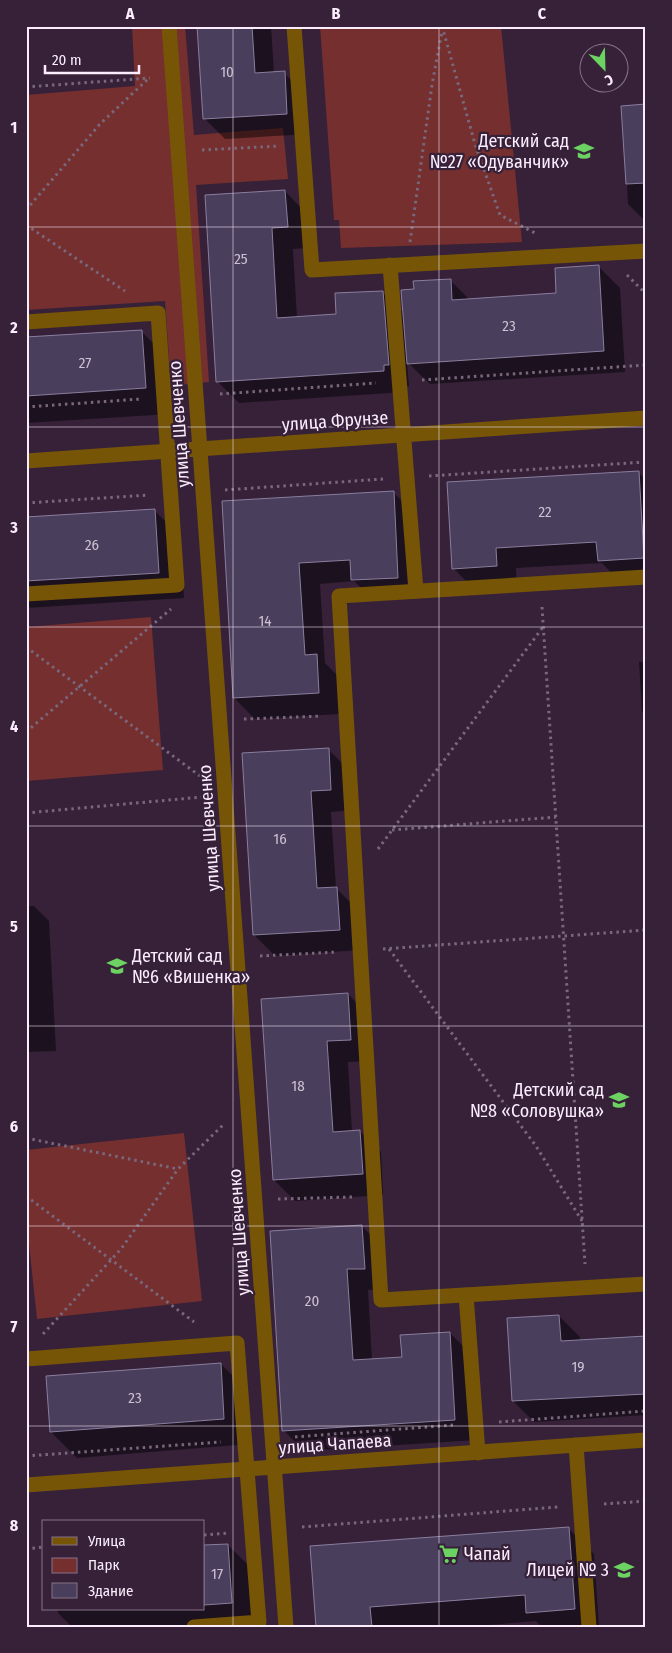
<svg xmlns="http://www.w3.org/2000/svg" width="672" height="1653" font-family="'Fira Sans Condensed',sans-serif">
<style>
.green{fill:#752f2f}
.shadow{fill:#0007}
.building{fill:#493e5b;stroke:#8a7e9f}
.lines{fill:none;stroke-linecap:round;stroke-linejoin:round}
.path{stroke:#79677c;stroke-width:3;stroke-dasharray:2.5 4;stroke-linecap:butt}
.service{stroke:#765507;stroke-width:15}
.pedestrian{stroke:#765507;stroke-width:15}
.minor{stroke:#765507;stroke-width:15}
.grid{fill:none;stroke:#fbedfd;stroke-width:1;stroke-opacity:0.55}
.labels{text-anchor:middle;stroke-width:4.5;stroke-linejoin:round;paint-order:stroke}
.number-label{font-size:15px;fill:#cec1d4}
.poi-label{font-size:18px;fill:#fbedfd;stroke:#362139;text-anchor:end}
.street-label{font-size:18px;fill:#fbedfd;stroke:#362139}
.neatline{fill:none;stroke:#fbedfd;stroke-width:2}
.grid-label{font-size:16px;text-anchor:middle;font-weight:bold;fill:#fbedfd}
</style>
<rect width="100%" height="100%" fill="#362139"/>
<!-- green -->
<g class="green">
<path d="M132,26H185L194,135L283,128L288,179L196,185L209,382L171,386L165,301L26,310V95L135,86Z"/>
<path d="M320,26H501L522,242L341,248L339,220H334Z"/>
<path d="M151,617L163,770L26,781V627Z"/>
<path d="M184,1133L202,1301L37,1319L26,1216V1150Z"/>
</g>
<!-- shadow -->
<g class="shadow">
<path d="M198,26H271L274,73H284L305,94L308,134L225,139L204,118Z"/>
<path d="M646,106V219H643L628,204L623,107Z"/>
<path d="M285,191L306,213L308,248L293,249L297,318L337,316L382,292L405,314L415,290L450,280L470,300L557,294L599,267L620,288L625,372L430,384L407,362L409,386H404L405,392L239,403L218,382Z"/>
<path d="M141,331L167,357L171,414L26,423V339Z"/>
<path d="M638,472L646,480V580L620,582L602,563L516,568L517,587L475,590L453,568Z"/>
<path d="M393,492L414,513L419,598L374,601L354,581L320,584L325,663L338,676L340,714L255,719L234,698L223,502Z"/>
<path d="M154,510L180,536L184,598L26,608V518Z"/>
<path d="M639,662H646V715L642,712Z"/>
<path d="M328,749L349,770L352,810L331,812L336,888L357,909L360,950L275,956L254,935L243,754Z"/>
<path d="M26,906H34L49,921L56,1051L26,1052Z"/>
<path d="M348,994L369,1015L372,1061L348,1062L352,1132L360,1131L381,1152L383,1195L295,1201L274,1180L263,1000Z"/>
<path d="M362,1226L383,1248L386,1289L368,1290L372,1360L403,1359L450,1333L471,1354L476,1440L305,1451L283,1430Z"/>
<path d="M559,1316L580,1337V1341L646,1337V1415L534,1422L513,1401Z"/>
<path d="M221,1364L247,1390L249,1444L77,1458L51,1432Z"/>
<path d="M568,1528L594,1554L599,1627H542L536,1621L464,1627H317Z"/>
<path d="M228,1545L260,1577L263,1627H72L58,1613L57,1609H204V1546Z"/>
</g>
<!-- building -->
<g class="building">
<path d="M197,26H252L255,73L285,71L287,114L203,119Z"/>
<path d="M646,104V183L626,184L621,106Z"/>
<path d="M285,190L288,227L272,228L277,318L336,314L335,293L383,291L389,365H384V371L216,382L205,195Z"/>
<path d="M599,265L604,351L407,364L401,290L414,289L413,281L451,279L452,300L556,293L555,268Z"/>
<path d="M142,330L146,388L26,396V337Z"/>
<path d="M639,471L644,558L598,561L596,542L496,548L497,566L452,569L447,482Z"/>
<path d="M394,491L398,578L351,580L350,560L299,563L305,655L317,654L319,693L233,698L222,501Z"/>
<path d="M155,509L159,573L26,581V517Z"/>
<path d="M329,748L331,790L311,791L317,888L337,887L340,930L253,935L242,753Z"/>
<path d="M348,993L351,1040L327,1041L333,1132L360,1130L363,1174L273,1180L261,999Z"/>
<path d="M362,1225L365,1269H347L353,1360L402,1357L400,1335L450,1332L455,1420L282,1431L270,1231Z"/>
<path d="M559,1315L561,1341L646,1336V1394L512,1401L507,1318Z"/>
<path d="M221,1363L224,1419L50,1432L46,1376Z"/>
<path d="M569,1527L575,1609L526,1613L525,1595L370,1607L372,1627H316L310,1546Z"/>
<path d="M228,1544L232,1603L204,1605V1545Z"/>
</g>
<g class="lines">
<!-- path -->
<g class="path">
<path d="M442,26L475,144L500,215L535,233"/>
<path d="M26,87L150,78"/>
<path d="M202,150L280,146"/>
<path d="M26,210L100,124L149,78"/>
<path d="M26,225L125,291"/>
<path d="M410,242L432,85L442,31"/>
<path d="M627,275L646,294"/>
<path d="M422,380L646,365"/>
<path d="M220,394L376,383"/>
<path d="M26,407L141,399"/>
<path d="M429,476L646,462"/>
<path d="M225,490L383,479"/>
<path d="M26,503L149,495"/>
<path d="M542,607L585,1264"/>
<path d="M26,647L200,776"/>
<path d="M244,719L322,716"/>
<path d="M26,732L171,609"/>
<path d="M26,813L202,797"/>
<path d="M392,830L556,817"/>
<path d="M378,849L543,627"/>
<path d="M383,949L646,930"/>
<path d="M389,949L536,1146L582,1221"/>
<path d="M260,956L337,952"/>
<path d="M26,1138L178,1169"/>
<path d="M26,1196L194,1322"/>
<path d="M278,1199L352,1197"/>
<path d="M43,1334L121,1249L178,1169L225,1123"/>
<path d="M499,1422L646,1411"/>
<path d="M295,1437L453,1425"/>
<path d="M26,1456L221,1442"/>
<path d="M604,1504L646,1501"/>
<path d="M302,1527L558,1507"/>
<path d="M204,1535L229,1533"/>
<path d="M26,1549L44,1547"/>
</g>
<!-- service -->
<g class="service">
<path d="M294,26L312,270L646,251"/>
<path d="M390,265L416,591"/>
<path d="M26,322L158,313L177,585L26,594"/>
<path d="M646,577L339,596L381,1300L646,1284"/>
<path d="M466,1295L478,1453"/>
<path d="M26,1359L237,1343L259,1622L194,1627"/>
<path d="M576,1445L589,1627"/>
</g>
<!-- pedestrian -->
<path class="pedestrian" d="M169,26L286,1627"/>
<!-- minor -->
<g class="minor">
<path d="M26,461L646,418"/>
<path d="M26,1485L646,1440"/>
</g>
</g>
<!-- grid -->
<path class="grid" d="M233,26V1627M439,26V1627M26,227H646M26,427H646M26,627H646M26,826H646M26,1026H646M26,1226H646M26,1426H646"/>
<!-- icons -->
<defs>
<symbol id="school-bare" viewBox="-9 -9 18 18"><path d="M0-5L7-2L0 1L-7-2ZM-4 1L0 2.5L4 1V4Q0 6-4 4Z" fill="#6cd362" stroke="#362139" stroke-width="2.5" paint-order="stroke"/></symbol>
<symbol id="supermarket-bare" viewBox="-9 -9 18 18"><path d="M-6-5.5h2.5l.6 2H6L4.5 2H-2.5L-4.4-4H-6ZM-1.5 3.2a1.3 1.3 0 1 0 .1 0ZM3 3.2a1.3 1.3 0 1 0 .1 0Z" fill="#6cd362" stroke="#362139" stroke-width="2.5" paint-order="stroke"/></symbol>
</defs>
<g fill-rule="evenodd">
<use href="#school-bare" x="570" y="137" width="28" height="28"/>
<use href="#school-bare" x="103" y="952" width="28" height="28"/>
<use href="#school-bare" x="605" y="1086" width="28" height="28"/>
<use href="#supermarket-bare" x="435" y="1540" width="28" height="28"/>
<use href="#school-bare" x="610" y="1556" width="28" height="28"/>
</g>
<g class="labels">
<!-- number labels -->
<g class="number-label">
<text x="227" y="77">10</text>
<text x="241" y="264">25</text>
<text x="509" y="331">23</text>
<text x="85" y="368">27</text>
<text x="545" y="517">22</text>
<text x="92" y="550">26</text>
<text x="265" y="626">14</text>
<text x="280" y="844">16</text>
<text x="298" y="1091">18</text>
<text x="312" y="1306">20</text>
<text x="578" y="1372">19</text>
<text x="135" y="1403">23</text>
<text x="217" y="1579">17</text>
</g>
<!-- poi labels -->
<g class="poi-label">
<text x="569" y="147">Детский сад<tspan x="569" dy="21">№27 «Одуванчик»</tspan></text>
<text x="132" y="962" text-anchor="start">Детский сад<tspan x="132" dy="21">№6 «Вишенка»</tspan></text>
<text x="604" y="1096">Детский сад<tspan x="604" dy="21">№8 «Соловушка»</tspan></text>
<text x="464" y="1560" text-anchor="start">Чапай</text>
<text x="609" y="1576">Лицей № 3</text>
</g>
<!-- street labels -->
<g class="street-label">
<text transform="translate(335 421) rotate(-4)" y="6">улица Фрунзе</text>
<text transform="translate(179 424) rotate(-94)" y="6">улица Шевченко</text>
<text transform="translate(209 828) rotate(-94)" y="6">улица Шевченко</text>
<text transform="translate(239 1232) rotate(-94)" y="6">улица Шевченко</text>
<text transform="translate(335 1444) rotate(-4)" y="6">улица Чапаева</text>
</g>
</g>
<!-- border -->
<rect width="672" height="1653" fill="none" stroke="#362139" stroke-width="55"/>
<!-- legend -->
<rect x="42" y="1520" width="162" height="90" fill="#362139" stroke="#857387"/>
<rect x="52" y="1537" width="25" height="8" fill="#765507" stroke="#857387"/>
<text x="88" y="1546" font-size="15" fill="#fbedfd">Улица</text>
<rect x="52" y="1558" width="25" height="15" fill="#752f2f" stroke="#857387"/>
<text x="88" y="1570" font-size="15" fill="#fbedfd">Парк</text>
<rect x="52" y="1583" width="25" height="15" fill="#493e5b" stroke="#857387"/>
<text x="88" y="1596" font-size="15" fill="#fbedfd">Здание</text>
<!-- north arrow -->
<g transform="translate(604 68) rotate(157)"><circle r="24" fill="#362139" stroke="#857387"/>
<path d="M0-4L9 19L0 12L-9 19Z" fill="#6cd362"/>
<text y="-8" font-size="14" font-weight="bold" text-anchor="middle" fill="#fbedfd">С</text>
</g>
<!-- scale -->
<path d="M45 65v8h94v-8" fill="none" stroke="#fbedfd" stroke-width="2.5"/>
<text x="52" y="65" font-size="15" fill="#fbedfd" stroke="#362139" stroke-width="4" paint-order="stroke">20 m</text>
<rect x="28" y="28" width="616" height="1598" class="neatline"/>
<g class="grid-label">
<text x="130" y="19">A</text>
<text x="336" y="19">B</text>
<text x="542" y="19">C</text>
<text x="14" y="133">1</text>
<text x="14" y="333">2</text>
<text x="14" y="533">3</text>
<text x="14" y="732">4</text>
<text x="14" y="932">5</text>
<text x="14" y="1132">6</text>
<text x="14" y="1332">7</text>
<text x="14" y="1531">8</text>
</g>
</svg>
